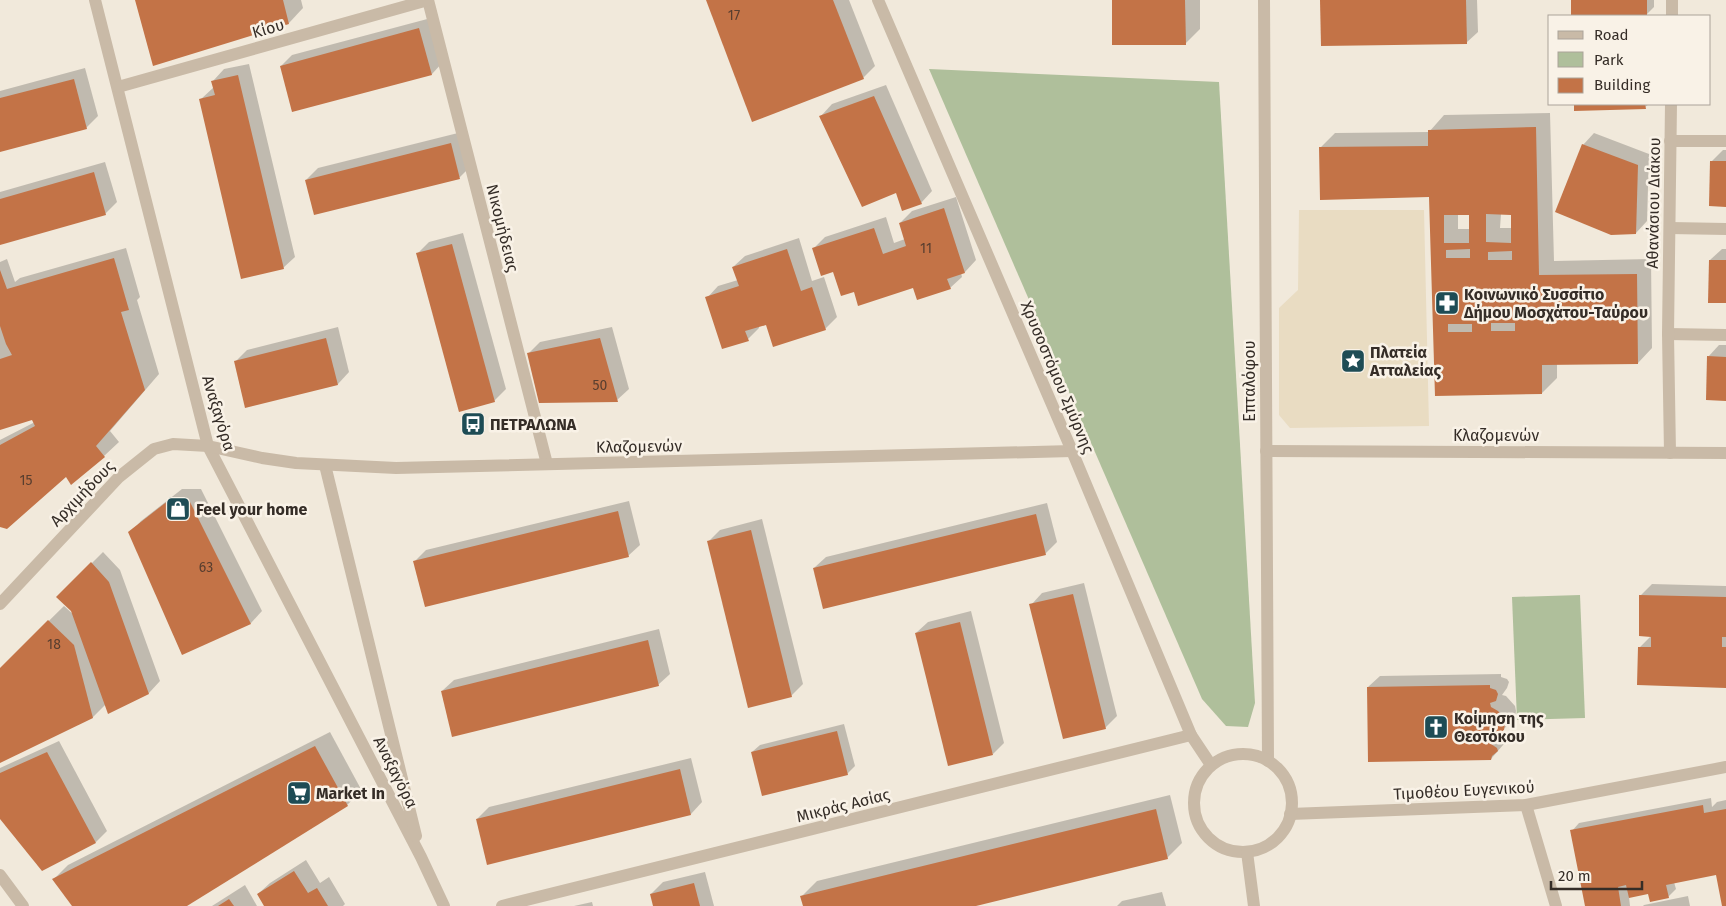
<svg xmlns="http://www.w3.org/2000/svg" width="1726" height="906" font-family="'Fira Sans',sans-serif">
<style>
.green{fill:#afbf9b}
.plaza{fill:#e9dcc2}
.shadow{fill:#0003;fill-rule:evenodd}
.building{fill:#c37347;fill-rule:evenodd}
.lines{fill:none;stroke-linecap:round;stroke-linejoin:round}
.minor{stroke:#c9baa7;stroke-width:12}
.tertiary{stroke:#c9baa7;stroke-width:12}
.labels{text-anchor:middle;stroke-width:5;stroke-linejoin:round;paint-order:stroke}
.number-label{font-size:14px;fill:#583e2f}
.street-label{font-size:16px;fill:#352d27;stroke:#f9f2e7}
.poi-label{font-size:16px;font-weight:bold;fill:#352d27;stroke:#f9f2e7;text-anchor:start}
</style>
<rect width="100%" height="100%" fill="#f1e9db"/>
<!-- green -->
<g class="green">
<path d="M929,69L1219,82L1255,703L1248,727L1226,726L1202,699Z"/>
<path d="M1580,595L1585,718L1517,720L1512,597Z"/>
</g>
<!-- plaza -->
<path class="plaza" d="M1299,210H1424L1429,426L1290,428L1279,415V308L1298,290Z"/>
<!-- shadow -->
<g class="shadow">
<path d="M136,0H301L303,8L289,23Z"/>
<path d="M707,0H849L875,66L863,78Z"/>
<path d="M1113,0H1200V29L1185,44Z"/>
<path d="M1321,0H1477L1478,32L1466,43Z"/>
<path d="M1572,0H1654V7L1646,15Z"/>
<path d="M431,18L443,62L432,74L281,66L292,55Z"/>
<path d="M249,64L295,257L283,268L200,100L214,87L213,81L224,69Z"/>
<path d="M85,68L98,116L86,128L0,151V91Z"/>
<path d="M886,85L932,191L921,203L821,116L832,104Z"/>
<path d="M1575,104H1649L1645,107L1575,109Z"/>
<path d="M1550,113L1554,261L1651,259L1652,348L1638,363L1557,364V378L1542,393L1436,395L1431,195L1320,148L1335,133L1429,132L1444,115ZM1458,214H1470V229H1458ZM1501,214H1512V228H1500Z"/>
<path d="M462,132L471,166L460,177L315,214L306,180L318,168Z"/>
<path d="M1594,133L1649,154L1647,221L1636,233L1583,145Z"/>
<path d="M1723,150H1726V206L1711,162Z"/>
<path d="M105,162L117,202L105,214L0,244V192Z"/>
<path d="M956,197L976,260L965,272L961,273L962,277L950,288L914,286L854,290L813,249L825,237L886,217L894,243L905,239L900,223L912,211Z"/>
<path d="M463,233L506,389L494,401L417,254L429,242Z"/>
<path d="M799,238L812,281L824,277L837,317L825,329L767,323L759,326V328L748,339L707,298L718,286L738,280L733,267L745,256Z"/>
<path d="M126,248L140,297L137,300L159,374L110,431L119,442L104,456L66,475L0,525V440L35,422L32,419L0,428V262L7,259L15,282L20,278Z"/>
<path d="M1722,249H1726V302L1710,260Z"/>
<path d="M338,327L349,372L338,384L235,362L247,350Z"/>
<path d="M612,327L629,389L617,400L528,354L540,342Z"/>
<path d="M1719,345H1726V400L1708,357Z"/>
<path d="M182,489H201L262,611L251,623L182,654L130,533L141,521Z"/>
<path d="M629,501L640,545L628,556L415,561L426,550Z"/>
<path d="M1047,503L1057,542L1045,554L814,568L826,557Z"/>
<path d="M762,519L803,684L791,696L709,541L720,530Z"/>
<path d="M103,552L120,570L160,681L149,693L109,712L106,704L93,717L0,762V669L64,606L75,616L76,614L58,597Z"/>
<path d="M1084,583L1117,716L1105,728L1031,605L1042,593Z"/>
<path d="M1652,584L1726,586V687L1640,647L1652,635L1641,595Z"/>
<path d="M971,611L1004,743L993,754L916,633L928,622Z"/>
<path d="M659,629L670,674L658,685L442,691L454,680Z"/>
<path d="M1501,674V677L1507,679L1509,682L1507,688L1502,695L1506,696L1515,706L1516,711L1515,717L1502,731L1508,736L1509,738L1491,759L1368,687L1380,676Z"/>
<path d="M844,724L855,766L847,774L752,752L760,745Z"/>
<path d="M330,732L362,791L347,805L184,906H74L53,880L68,865Z"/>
<path d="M59,741L107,831L96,842L42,869L0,817V768Z"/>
<path d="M691,758L702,802L691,814L488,863L477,819L489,807Z"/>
<path d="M1170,795L1182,843L1167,858L970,906H804L802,896L817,881Z"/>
<path d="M1711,798L1712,807L1717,802L1726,800V906H1724L1717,873L1674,882L1676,889L1668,897L1649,893L1629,897L1630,906H1586L1572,831L1579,823Z"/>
<path d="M306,860L320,883L329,877L345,904L343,906H265L258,894L270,883Z"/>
<path d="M705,872L714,906H654L651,894L663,882Z"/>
<path d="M245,885L257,906H212Z"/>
<path d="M1162,892L1166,906H1117L1122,901Z"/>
<path d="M1688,896L1690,906H1643L1644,905Z"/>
<path d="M592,902L593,906H574Z"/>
</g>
<!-- building -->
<g class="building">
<path d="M135,0H283L289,24L153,66Z"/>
<path d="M706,0H833L864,79L752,122Z"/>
<path d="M1112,0H1185L1186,45H1112Z"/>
<path d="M1320,0H1466L1467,44L1321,46Z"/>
<rect x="1571" y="0" width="76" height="16"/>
<path d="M419,28L432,75L292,112L280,66Z"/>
<path d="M238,75L284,269L241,279L199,99L215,95L211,81Z"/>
<path d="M74,79L87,129L0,152V98Z"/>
<path d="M874,96L922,204L902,211L896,193L862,207L819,116Z"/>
<path d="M1574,104H1645L1646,109L1574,111Z"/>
<path d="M1536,127L1539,275L1637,274L1638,364L1542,365V394L1435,396L1429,197L1320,200L1319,147L1428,146V130ZM1486,214L1511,215V243L1486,242ZM1444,215H1469V243H1444ZM1470,249V258H1446V250ZM1512,251V260H1488V252ZM1491,323H1515V331H1491ZM1448,324H1472V332H1448Z"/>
<path d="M451,143L460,179L314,215L305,180Z"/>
<path d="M1582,144L1638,165L1636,234L1611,235L1555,212Z"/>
<path d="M1710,161H1726V207L1709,206Z"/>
<path d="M94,172L106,215L0,245V199Z"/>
<path d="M944,208L965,273L947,279L951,289L917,300L913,288L858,306L854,292L841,296L833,272L821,276L812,248L874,228L883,254L906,246L899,223Z"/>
<path d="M452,244L495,402L459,412L416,253Z"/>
<path d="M787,249L801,291L812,287L826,330L773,347L766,325L745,331L749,341L722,349L705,297L739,286L732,267Z"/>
<path d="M114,258L129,310L121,312L145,390L96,446L105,457L71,485L66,477L7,529L0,527V445L35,426L32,420L0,430V359L12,355L6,344L0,326V270L7,289Z"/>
<path d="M1709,260H1726V303H1708Z"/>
<path d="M326,338L338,385L245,408L234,361Z"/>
<path d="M600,338L618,402L539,403L527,353Z"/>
<path d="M1707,356L1726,357V401L1706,400Z"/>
<path d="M169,500H189L251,624L182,655L128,532Z"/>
<path d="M618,511L629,557L425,607L413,561Z"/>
<path d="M1036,514L1046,555L823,609L813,568Z"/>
<path d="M751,530L792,697L748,708L707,541Z"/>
<path d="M91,562L109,582L149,694L108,714L71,611L56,597Z"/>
<path d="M1073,594L1106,729L1063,739L1029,604Z"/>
<path d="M1639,595L1726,597V637H1722V647H1726V688L1637,685L1638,647H1651V637L1639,636Z"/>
<path d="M48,620L74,645L93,718L0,763V668Z"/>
<path d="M960,622L993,755L948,766L915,633Z"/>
<path d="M648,640L659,686L452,737L441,691Z"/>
<path d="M1490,685V688L1496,690L1498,694L1496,701L1490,703L1491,707L1498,711L1503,717L1505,723L1504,730L1500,734L1491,740V744L1497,748L1498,751L1492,756L1491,760L1368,762L1367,687Z"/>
<path d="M837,731L848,775L762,796L751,752Z"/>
<path d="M315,746L348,806L187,906H72L52,879Z"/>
<path d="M47,752L96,843L42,871L0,819V773Z"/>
<path d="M680,769L691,815L487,865L476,819Z"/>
<path d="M1703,805L1704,813L1726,809V906H1722L1716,875L1666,885L1669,898L1650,902L1648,894L1629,898L1626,885L1618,887L1621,906H1585L1570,830Z"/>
<path d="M1156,809L1168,859L976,906H803L800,896Z"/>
<path d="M294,871L308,893L317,888L328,906H264L257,894Z"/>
<path d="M694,883L700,906H653L650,894Z"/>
<path d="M229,899L234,906H218Z"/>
</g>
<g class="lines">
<!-- minor -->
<g class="minor">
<path d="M95,0L208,446L421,857L444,906"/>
<path d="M428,0L547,464"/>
<path d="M1264,0L1268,761"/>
<path d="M1672,16V0"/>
<path d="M118,87L428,0"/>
<path d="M1670,141H1726"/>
<path d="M1670,228L1726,229"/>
<path d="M1668,334L1726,335"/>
<path d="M1266,451L1726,453"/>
<path d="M1670,453L1668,334L1671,104"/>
<path d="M325,465L416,836"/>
<path d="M0,604L119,477L154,449L173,444L208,446L262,458L296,463L396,468L1072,451"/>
<path d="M1526,805L1556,906"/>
<path d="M1290,814L1526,805L1726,767"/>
<path d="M0,875L23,906"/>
<path d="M502,906L1191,735"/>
</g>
<!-- tertiary -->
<g class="tertiary">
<path d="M878,0L1072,451L1191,735L1211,765"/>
<circle cx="1243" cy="803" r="49"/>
<path d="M1247,852L1254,906"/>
</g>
</g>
<!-- icons -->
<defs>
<symbol id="pharmacy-square" viewBox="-11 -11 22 22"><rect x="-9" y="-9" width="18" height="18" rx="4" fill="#1e4c55" stroke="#f9f2e7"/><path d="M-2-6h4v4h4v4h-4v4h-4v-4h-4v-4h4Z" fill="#fff"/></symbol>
<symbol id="sight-square" viewBox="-11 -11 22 22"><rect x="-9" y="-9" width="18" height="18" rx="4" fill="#1e4c55" stroke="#f9f2e7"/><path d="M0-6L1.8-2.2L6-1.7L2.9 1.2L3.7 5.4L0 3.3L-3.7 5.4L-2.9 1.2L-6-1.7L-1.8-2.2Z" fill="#fff"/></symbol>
<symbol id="bus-square" viewBox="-11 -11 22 22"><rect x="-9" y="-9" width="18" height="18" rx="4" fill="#1e4c55" stroke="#f9f2e7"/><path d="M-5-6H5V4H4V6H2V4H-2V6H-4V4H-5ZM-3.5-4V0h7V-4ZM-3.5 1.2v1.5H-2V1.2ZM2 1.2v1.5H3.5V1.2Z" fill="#fff"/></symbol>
<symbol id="shop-square" viewBox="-11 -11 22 22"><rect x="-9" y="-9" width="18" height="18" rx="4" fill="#1e4c55" stroke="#f9f2e7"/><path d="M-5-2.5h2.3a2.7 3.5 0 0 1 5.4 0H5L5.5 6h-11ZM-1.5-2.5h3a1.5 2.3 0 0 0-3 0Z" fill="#fff"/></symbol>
<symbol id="church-square" viewBox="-11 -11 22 22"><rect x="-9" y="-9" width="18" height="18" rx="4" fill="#1e4c55" stroke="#f9f2e7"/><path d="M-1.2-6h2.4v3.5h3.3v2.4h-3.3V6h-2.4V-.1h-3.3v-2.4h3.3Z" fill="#fff"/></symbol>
<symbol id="supermarket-square" viewBox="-11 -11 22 22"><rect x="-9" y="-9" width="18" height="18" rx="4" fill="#1e4c55" stroke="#f9f2e7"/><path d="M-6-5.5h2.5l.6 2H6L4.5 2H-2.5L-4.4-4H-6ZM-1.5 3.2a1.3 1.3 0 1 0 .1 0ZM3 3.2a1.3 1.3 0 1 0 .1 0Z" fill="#fff"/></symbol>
</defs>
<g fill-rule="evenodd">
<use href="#pharmacy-square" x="1433" y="289" width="28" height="28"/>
<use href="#sight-square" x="1339" y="347" width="28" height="28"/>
<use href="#bus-square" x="459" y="410" width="28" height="28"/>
<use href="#shop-square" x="164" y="495" width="28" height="28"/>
<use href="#church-square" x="1422" y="713" width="28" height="28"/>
<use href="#supermarket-square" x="285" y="779" width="28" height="28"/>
</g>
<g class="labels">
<!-- number labels -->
<g class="number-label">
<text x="734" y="20">17</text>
<text x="926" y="253">11</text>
<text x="600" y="390">50</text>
<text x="26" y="485">15</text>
<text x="206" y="572">63</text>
<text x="54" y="649">18</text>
</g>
<!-- street labels -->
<g class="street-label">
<text transform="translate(268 28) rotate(-16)" y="6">Κίου</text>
<text transform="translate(1653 203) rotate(-89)" y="6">Αθανάσιου Διάκου</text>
<text transform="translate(503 228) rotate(76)" y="6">Νικομήδειας</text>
<text transform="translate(1058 377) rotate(67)" y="6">Χρυσοστόμου Σμύρνης</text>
<text transform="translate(1249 381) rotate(-90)" y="6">Επταλόφου</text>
<text transform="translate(219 413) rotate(73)" y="6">Αναξαγόρα</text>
<text x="1496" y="441">Κλαζομενών</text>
<text transform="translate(639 446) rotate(-1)" y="6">Κλαζομενών</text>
<text transform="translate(82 493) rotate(-46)" y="6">Αρχιμήδους</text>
<text transform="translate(396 772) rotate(63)" y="6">Αναξαγόρα</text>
<text transform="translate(1464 790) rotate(-3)" y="6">Τιμοθέου Ευγενικού</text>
<text transform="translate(843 805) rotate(-14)" y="6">Μικράς Ασίας</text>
</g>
<!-- poi labels -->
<g class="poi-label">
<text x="1464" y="300">Κοινωνικό Συσσίτιο<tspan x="1464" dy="18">Δήμου Μοσχάτου-Ταύρου</tspan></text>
<text x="1370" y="358">Πλατεία<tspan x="1370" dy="18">Ατταλείας</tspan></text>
<text x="490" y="430">ΠΕΤΡΑΛΩΝΑ</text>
<text x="196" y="515">Feel your home</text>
<text x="1454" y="724">Κοίμηση της<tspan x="1454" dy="18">Θεοτόκου</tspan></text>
<text x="316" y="799">Market In</text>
</g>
</g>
<!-- legend -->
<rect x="1548" y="15" width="162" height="90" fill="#f9f2e7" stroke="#aba39a"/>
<rect x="1558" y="31" width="25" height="8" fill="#c9baa7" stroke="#aba39a"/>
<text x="1594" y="40" font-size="15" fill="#352d27">Road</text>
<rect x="1558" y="52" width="25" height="15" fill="#afbf9b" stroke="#aba39a"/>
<text x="1594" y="65" font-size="15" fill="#352d27">Park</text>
<rect x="1558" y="78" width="25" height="15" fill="#c37347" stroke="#aba39a"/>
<text x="1594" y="90" font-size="15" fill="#352d27">Building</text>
<!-- scale -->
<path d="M1551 881v8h91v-8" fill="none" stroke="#352d27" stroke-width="2.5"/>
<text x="1558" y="881" font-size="15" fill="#352d27" stroke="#f9f2e7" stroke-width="4" paint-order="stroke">20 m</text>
</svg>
